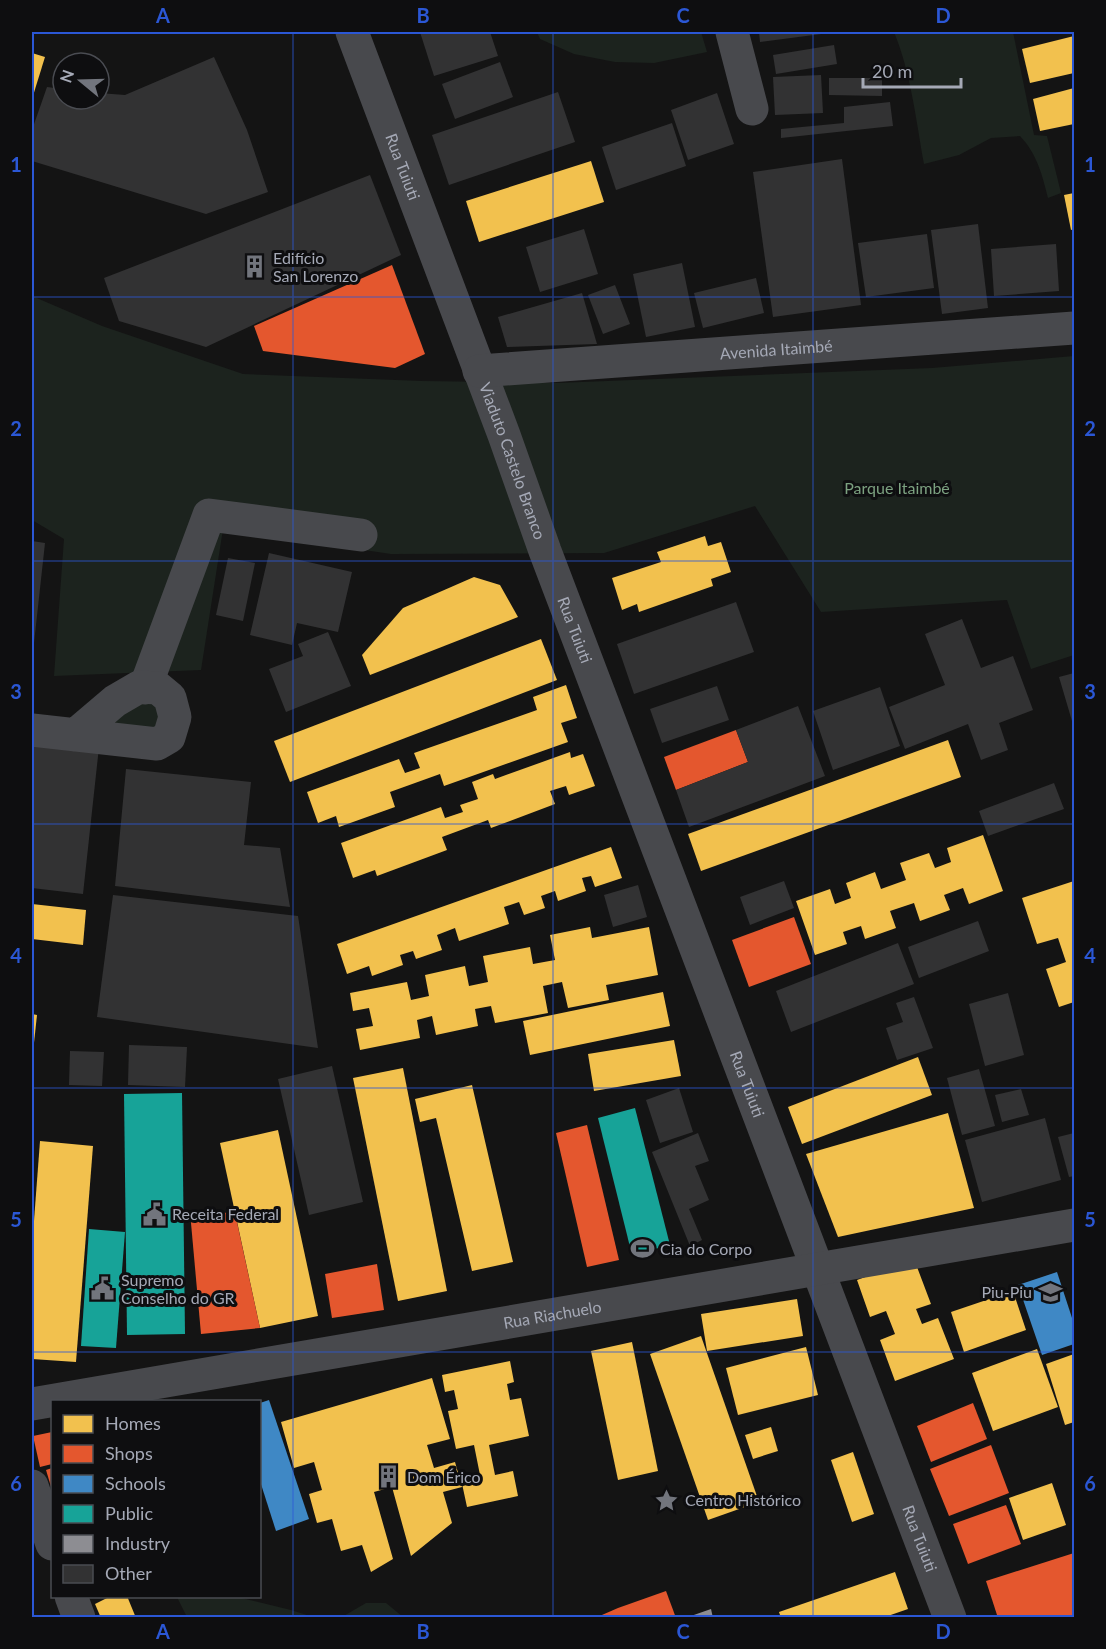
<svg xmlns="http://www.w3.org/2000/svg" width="1106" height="1649" font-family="Lato,sans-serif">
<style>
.green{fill:#1c231e}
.homes{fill:#f2c14e}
.shops{fill:#e4572e}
.schools{fill:#3f88c5}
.public{fill:#17a398}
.industry{fill:#8d8d92}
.building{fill:#323233}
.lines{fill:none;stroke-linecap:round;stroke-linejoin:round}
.minor{stroke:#48494d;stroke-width:33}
.grid{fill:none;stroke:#2b57d5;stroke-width:1.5;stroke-opacity:0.55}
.labels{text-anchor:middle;stroke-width:6;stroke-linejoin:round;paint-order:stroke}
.street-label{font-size:16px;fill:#a5a9b6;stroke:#0e0e10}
.poi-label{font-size:16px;fill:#a5a9b6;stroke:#0e0e10;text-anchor:start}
.park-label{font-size:16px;fill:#7ca180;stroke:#0e0e10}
.neatline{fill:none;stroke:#2b57d5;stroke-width:2}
.grid-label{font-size:20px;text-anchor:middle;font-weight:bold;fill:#2b57d5}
</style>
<rect width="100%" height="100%" fill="#141414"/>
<!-- green -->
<g class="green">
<path d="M537,32H701L707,52L654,63L615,62L574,54L540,39Z"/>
<path d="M894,32H1013L1034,135L1047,136L1061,193L1048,198C1042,174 1037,154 1020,136L991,138L959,155L924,164C916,120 911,73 894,32Z"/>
<path d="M32,296L102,326L243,374L422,381L557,383L932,368L1074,356V655L1031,669L1007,600L821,612L755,506L604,553L391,554L223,529L201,670L54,676L64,539L32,520Z"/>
<path d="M138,699L153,702L163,720L151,732L101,724Z"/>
<path d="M177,1597H237L291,1610L313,1617H187Z"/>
<path d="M366,1603H386L403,1617H342Z"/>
</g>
<!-- homes -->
<g class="homes">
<path d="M1074,36V73L1030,83L1022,49Z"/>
<path d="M32,53L45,57L32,99Z"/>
<path d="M1074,88V124L1040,131L1033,99Z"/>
<path d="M591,161L604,202L479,242L466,201Z"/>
<path d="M1074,193V229L1071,230L1064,195Z"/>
<path d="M705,536L708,546L721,542L731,572L711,579L713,586L639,612L637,604L622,610L612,578L661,562L657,552Z"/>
<path d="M474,577L500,585L518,617L370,675L362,655L403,608Z"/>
<path d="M541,639L557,680L290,782L274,741Z"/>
<path d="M566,685L577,718L561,723L568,742L444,786L440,774L390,792L395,807L339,827L336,816L318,823L307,792L399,759L405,773L420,768L414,753L537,710L533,697Z"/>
<path d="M948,740L961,777L701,871L688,834Z"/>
<path d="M570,752L571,758L583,754L595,786L569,795L566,786L550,791L555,804L491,828L488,820L442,837L447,850L377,876L375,870L353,878L341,843L441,807L445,818L463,812L460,805L478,799L472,782L493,774L495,779Z"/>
<path d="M983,835L1003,891L969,904L963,888L944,895L950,910L920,921L914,903L890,911L896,928L865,939L861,926L843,932L847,944L815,955L796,901L830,889L835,904L851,898L846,883L875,872L881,889L906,880L900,863L929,853L935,868L951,862L947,848Z"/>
<path d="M611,847L622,878L595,887L591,876L582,878L586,891L558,901L555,891L541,896L545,908L524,915L519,902L504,907L509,924L459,941L455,928L437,935L442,950L416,959L413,951L400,955L403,965L372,976L369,966L347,974L337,944Z"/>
<path d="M1074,881V1002L1059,1007L1046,969L1066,962L1058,938L1037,944L1022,898Z"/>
<path d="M32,904L86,910L83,945L32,939Z"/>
<path d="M590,927L592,938L649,927L658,975L606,985L609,1000L568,1008L562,982L543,986L548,1013L495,1023L491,1006L475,1009L478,1026L436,1035L432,1016L417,1020L420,1038L360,1050L356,1029L373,1026L369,1008L353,1011L350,993L407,982L411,1000L429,996L425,975L465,966L469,986L488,982L483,956L530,947L533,964L555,960L550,935Z"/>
<path d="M663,992L670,1026L530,1055L523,1021Z"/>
<path d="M32,1014L37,1015L33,1052H32Z"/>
<path d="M674,1040L681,1076L594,1091L588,1054Z"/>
<path d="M918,1057L932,1095L802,1144L788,1107Z"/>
<path d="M403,1068L447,1291L398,1301L353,1078Z"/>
<path d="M472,1085L513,1262L472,1271L436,1118L420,1122L415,1099Z"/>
<path d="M948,1113L974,1208L838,1237L806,1154Z"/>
<path d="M278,1130L318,1316L260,1328L220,1143Z"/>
<path d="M40,1141L93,1146L76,1362L32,1359V1247Z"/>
<path d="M914,1259L931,1304L916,1309L922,1324L938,1318L954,1359L895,1381L880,1340L895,1334L886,1311L870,1317L857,1280Z"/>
<path d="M1013,1291L1026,1330L964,1352L951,1312Z"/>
<path d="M797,1299L803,1336L707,1351L701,1314Z"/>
<path d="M701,1336L759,1502L708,1520L650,1354Z"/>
<path d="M632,1342L658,1471L618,1480L591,1351Z"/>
<path d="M806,1347L818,1395L738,1415L726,1368Z"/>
<path d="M1037,1349L1058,1407L993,1431L972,1373Z"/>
<path d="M1074,1354V1422L1065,1425L1046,1364Z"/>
<path d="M510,1361L514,1382L507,1384L510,1400L521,1398L529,1436L489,1445L495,1475L513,1471L518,1496L467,1507L461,1479L480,1475L474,1445L456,1449L448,1411L458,1409L454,1390L445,1392L442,1375Z"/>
<path d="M432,1378L450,1439L427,1445L434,1468L455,1462L462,1487L443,1492L452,1523L411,1556L392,1487L374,1492L393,1559L371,1572L362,1545L341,1551L332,1519L317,1523L309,1494L322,1490L314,1462L294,1468L281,1422Z"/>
<path d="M771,1427L778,1451L753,1459L745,1435Z"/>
<path d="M853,1452L874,1514L852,1522L831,1460Z"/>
<path d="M1052,1483L1066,1525L1023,1540L1009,1498Z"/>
<path d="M895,1572L908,1609L882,1618H781L779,1612Z"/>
<path d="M111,1596H127L136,1618H101L95,1604Z"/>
</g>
<!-- shops -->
<g class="shops">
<path d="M392,265L425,354L395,368L263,351L254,326Z"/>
<path d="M736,730L748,762L676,790L664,757Z"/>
<path d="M794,917L811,964L749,987L732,940Z"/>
<path d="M587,1125L619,1260L587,1267L556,1133Z"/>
<path d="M190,1212L235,1213L260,1328L201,1334Z"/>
<path d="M377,1264L384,1310L332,1318L325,1274Z"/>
<path d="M973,1403L987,1439L931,1462L917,1426Z"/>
<path d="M52,1432V1464L40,1467L33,1436Z"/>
<path d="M991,1445L1009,1493L949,1516L930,1469Z"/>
<path d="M52,1468V1490L46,1470Z"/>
<path d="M1006,1505L1021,1544L968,1564L953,1524Z"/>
<path d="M1074,1553V1618H998L986,1581Z"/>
<path d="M666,1591L676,1618H595L618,1608Z"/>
</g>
<!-- schools -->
<g class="schools">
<path d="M1057,1272L1074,1324V1344L1042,1355L1018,1285Z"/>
<path d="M269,1400L309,1519L276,1531L260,1481V1403Z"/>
</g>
<!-- public -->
<g class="public">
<path d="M182,1093L185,1334L127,1335L124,1094Z"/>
<path d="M635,1108L670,1245L632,1255L598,1118Z"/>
<path d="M89,1229L125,1232L116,1348L81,1346Z"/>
</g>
<!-- industry -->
<path class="industry" d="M711,1609L713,1618H688V1617Z"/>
<!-- building -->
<g class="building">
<path d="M420,32H490L498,56L434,76Z"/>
<path d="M759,32H829V33L760,42Z"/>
<path d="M834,45L837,64L776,74L773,55Z"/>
<path d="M214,57L247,130L268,192L206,214L32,161V130L47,87L63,89V99H99V93L125,95Z"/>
<path d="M500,62L513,97L455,119L442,84Z"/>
<path d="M821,75L823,113L775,115L773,77Z"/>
<path d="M829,78H882V96L829,95Z"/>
<path d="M558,92L575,142L449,185L432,135Z"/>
<path d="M717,93L734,144L688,160L671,110Z"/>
<path d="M890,102L893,126L781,138V129L844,123V107Z"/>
<path d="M672,123L686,166L616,190L602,147Z"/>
<path d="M842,159L861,305L773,317L753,172Z"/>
<path d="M370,175L401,255L206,347L119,321L104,278Z"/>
<path d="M978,224L988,308L942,314L931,230Z"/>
<path d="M584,229L598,274L540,292L526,247Z"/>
<path d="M927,234L934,288L866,297L858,243Z"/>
<path d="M1056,244L1059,291L994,296L991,249Z"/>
<path d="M682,263L695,327L646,337L633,274Z"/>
<path d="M756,278L764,313L703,328L694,293Z"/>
<path d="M615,285L630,324L603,334L588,295Z"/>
<path d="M582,293L597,344L507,347L498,317Z"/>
<path d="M32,541L45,543L33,652H32Z"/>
<path d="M269,553L352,572L338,632L297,623L292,645L250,635Z"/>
<path d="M228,558L255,563L243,621L216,615Z"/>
<path d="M736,602L754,652L634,694L617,644Z"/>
<path d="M962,619L981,668L1013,656L1033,710L999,723L1008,750L981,760L968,724L905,749L889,707L945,685L925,634Z"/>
<path d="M328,632L351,686L286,712L269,669L303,656L298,644Z"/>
<path d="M1074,673V720L1072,721L1059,677Z"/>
<path d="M717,686L729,720L662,743L650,709Z"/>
<path d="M880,687L900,746L833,770L813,711Z"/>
<path d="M798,706L825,776L689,827L676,790L748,762L736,730Z"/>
<path d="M33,740L99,747L83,894L32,888V757Z"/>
<path d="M126,769L251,782L244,845L280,848L290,907L115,886Z"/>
<path d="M1054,783L1064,809L988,836L979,811Z"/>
<path d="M784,881L794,908L750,925L740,897Z"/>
<path d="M638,885L647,917L613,927L604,895Z"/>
<path d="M113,895L298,916L318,1048L97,1017Z"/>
<path d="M978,921L989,951L919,978L908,947Z"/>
<path d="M898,943L914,984L791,1032L776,991Z"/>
<path d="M1008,993L1024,1055L985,1066L969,1004Z"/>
<path d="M914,997L933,1048L897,1060L886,1028L903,1022L896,1003Z"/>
<path d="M129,1045L187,1047L185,1087L128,1085Z"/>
<path d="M70,1051L104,1052L102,1086L69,1085Z"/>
<path d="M332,1066L363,1202L309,1215L278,1079Z"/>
<path d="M979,1069L995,1126L962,1135L947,1078Z"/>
<path d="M679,1088L693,1132L660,1143L646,1100Z"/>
<path d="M1021,1089L1029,1115L1002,1122L995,1095Z"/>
<path d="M1045,1118L1061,1180L982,1202L965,1140Z"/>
<path d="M698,1133L709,1161L695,1166L709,1200L689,1209L702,1240L690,1246L652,1152Z"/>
<path d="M1074,1133V1176L1069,1177L1058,1137Z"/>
</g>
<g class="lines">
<!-- minor -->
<g class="minor">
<path id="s1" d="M352,32L504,435L545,551L950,1618"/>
<path d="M732,32L752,109"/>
<path id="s2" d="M479,371L1074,328"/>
<path d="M145,688L209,515L361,535"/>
<path d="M32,730L157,744L169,737L175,717L170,698L158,688L139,687L115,701L75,735"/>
<path id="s3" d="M32,1404L1074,1225"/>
<path d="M32,1486L52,1544"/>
<path d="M71,1596L79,1618"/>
</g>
</g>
<!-- grid -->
<path class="grid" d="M293,32V1618M553,32V1618M813,32V1618M32,297H1074M32,561H1074M32,824H1074M32,1088H1074M32,1352H1074"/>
<!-- icons -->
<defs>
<symbol id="building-bare" viewBox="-9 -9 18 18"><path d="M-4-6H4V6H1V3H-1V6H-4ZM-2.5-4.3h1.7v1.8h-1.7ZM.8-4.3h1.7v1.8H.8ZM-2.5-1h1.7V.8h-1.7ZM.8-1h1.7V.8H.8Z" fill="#72757d" stroke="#0e0e10" stroke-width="2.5" paint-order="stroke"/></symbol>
<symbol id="civic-bare" viewBox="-9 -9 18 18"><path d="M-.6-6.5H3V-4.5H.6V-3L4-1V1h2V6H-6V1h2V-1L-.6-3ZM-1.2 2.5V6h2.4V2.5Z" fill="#72757d" stroke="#0e0e10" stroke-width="2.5" paint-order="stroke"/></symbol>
<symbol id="stadium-bare" viewBox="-9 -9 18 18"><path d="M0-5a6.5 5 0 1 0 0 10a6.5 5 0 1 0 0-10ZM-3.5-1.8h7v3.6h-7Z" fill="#72757d" stroke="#0e0e10" stroke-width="2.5" paint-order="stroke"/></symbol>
<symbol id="school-bare" viewBox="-9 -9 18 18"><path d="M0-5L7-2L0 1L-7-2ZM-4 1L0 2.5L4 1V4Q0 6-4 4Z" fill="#72757d" stroke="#0e0e10" stroke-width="2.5" paint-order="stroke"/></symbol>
<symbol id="sight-bare" viewBox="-9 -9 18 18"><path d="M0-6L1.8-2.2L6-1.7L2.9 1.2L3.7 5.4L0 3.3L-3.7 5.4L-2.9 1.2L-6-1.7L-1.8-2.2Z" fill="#72757d" stroke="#0e0e10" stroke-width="2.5" paint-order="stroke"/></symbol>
</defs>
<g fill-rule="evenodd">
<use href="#building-bare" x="238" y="250" width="33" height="33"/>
<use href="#civic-bare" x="138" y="1198" width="33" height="33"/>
<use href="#stadium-bare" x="626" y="1232" width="33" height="33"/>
<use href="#civic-bare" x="86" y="1272" width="33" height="33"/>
<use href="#school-bare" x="1034" y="1276" width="33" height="33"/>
<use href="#building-bare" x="372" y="1460" width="33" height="33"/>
<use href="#sight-bare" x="650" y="1484" width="33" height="33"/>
</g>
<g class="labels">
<!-- street labels -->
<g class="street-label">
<text dy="6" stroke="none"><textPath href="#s1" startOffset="144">Rua Tuiuti</textPath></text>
<text dy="6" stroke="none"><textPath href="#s2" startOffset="298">Avenida Itaimbé</textPath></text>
<text dy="6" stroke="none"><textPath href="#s1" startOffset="458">Viaduto Castelo Branco</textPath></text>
<text dy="6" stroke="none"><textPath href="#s1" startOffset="638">Rua Tuiuti</textPath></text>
<text dy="6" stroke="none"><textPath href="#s1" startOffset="1124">Rua Tuiuti</textPath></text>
<text dy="6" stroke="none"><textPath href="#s3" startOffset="528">Rua Riachuelo</textPath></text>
<text dy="6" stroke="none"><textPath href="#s1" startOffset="1610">Rua Tuiuti</textPath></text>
</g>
<!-- poi labels -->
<g class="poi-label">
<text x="273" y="264">Edifício<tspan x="273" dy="18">San Lorenzo</tspan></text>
<text x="172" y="1220">Receita Federal</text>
<text x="660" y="1255">Cia do Corpo</text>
<text x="121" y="1286">Supremo<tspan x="121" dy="18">Conselho do GR</tspan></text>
<text x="1032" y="1298" text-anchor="end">Piu-Piu</text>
<text x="407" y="1483">Dom Érico</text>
<text x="685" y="1506">Centro Histórico</text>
</g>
<!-- park labels -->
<g class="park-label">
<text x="897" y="494">Parque Itaimbé</text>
</g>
</g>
<!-- border -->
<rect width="1106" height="1649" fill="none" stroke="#0e0e10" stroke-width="66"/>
<!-- legend -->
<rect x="51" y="1400" width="210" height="198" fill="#0e0e10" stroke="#4a4c52" stroke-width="1.5"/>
<rect x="63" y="1415" width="30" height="18" fill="#f2c14e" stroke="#4a4c52" stroke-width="1.5"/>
<text x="105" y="1430" font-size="18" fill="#a5a9b6">Homes</text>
<rect x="63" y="1445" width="30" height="18" fill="#e4572e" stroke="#4a4c52" stroke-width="1.5"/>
<text x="105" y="1460" font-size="18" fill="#a5a9b6">Shops</text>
<rect x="63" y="1475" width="30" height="18" fill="#3f88c5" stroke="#4a4c52" stroke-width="1.5"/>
<text x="105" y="1490" font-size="18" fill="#a5a9b6">Schools</text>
<rect x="63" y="1505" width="30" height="18" fill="#17a398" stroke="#4a4c52" stroke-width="1.5"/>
<text x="105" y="1520" font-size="18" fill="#a5a9b6">Public</text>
<rect x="63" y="1535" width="30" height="18" fill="#8d8d92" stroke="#4a4c52" stroke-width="1.5"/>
<text x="105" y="1550" font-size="18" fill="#a5a9b6">Industry</text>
<rect x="63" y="1565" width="30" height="18" fill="#323233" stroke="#4a4c52" stroke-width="1.5"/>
<text x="105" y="1580" font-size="18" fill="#a5a9b6">Other</text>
<!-- north arrow -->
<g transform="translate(81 81) rotate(289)"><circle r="28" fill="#0e0e10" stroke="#4a4c52" stroke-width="1.5"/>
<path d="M0-4.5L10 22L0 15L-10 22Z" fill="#72757d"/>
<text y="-9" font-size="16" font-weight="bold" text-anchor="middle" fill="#a5a9b6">N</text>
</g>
<!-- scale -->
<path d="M863 78v9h98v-9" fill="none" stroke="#a5a9b6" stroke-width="3"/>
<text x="872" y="78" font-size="18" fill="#a5a9b6" stroke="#0e0e10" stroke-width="4.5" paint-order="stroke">20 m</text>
<rect x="33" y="33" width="1040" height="1583" class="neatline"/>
<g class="grid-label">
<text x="163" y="23">A</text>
<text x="423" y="23">B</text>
<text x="683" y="23">C</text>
<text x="943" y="23">D</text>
<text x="16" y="172">1</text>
<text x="1090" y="172">1</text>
<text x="16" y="436">2</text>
<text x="1090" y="436">2</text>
<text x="16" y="699">3</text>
<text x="1090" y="699">3</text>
<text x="16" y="963">4</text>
<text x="1090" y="963">4</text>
<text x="16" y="1227">5</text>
<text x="1090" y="1227">5</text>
<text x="16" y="1491">6</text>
<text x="1090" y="1491">6</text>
<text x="163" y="1639">A</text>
<text x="423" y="1639">B</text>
<text x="683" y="1639">C</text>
<text x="943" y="1639">D</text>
</g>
</svg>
